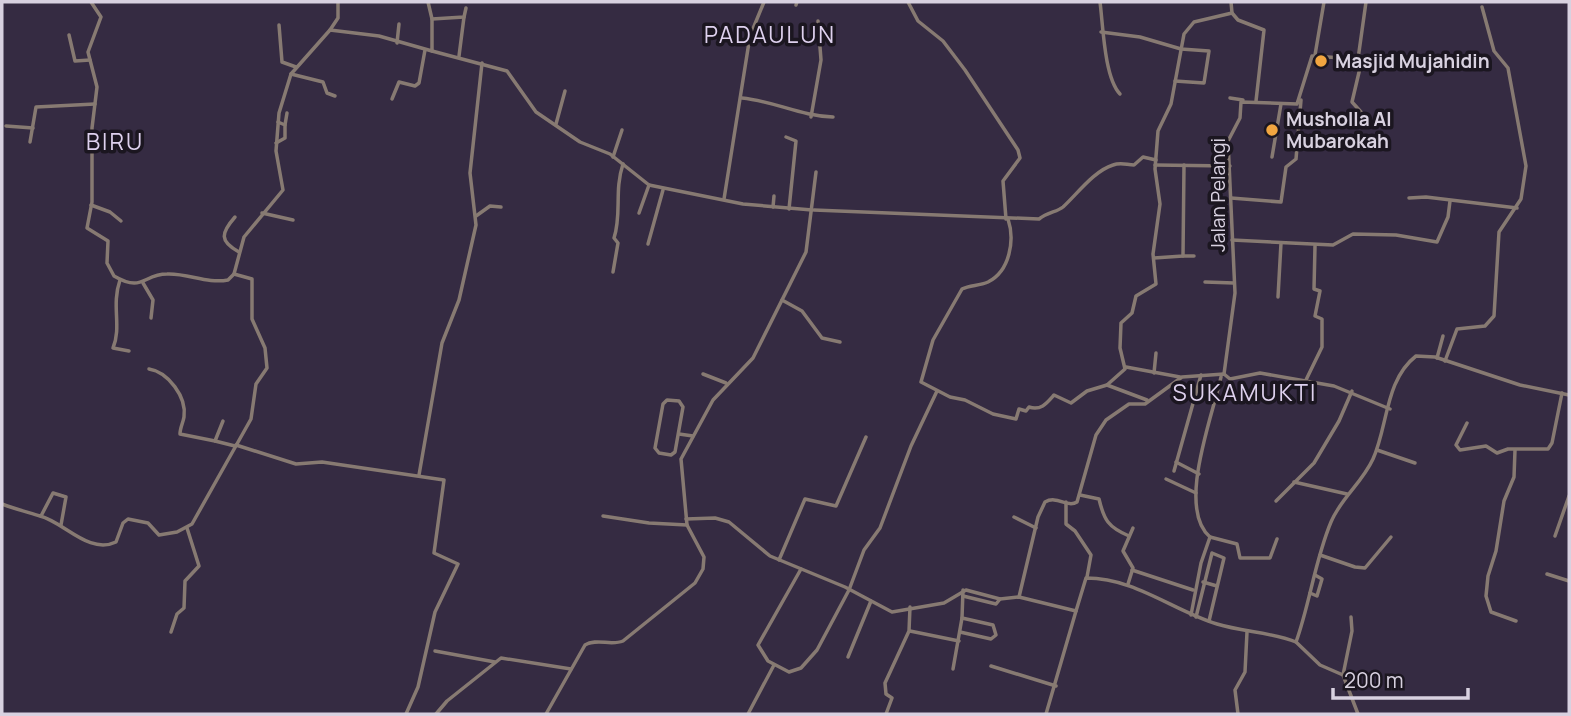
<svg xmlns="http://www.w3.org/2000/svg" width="1571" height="716" font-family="Manrope,sans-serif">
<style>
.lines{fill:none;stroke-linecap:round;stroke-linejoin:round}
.minor{stroke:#877a72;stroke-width:3.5}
.poi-dot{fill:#f1a540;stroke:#1b1620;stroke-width:2.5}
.labels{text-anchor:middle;stroke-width:7;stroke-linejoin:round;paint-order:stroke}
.poi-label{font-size:19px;font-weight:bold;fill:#d8d1e0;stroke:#1b1620;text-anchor:start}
.street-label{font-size:19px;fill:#d8d1e0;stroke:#1b1620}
.quarter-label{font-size:23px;letter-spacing:2px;fill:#ded1ee;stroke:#1b1620}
</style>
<rect width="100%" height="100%" fill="#352b42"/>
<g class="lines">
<!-- minor -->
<g class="minor">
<path d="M91,2L101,17L88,52L97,87L92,128V202L87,228L108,241L107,263L114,276C143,293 143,274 167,274C188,273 207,284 228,280L234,274L244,237L283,190L276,151L279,113L291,74L330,30L379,36L432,51V19L428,2"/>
<path d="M908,2L918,21L943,41L965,70L1018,150L1020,158L1003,181L1006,219"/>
<path d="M1100,2C1103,24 1104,77 1120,94"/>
<path d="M796,5L797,2"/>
<path d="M1232,13L1238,20L1264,30L1256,101"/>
<path d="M432,19L464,17L466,8"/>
<path d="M279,25L282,62L296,67"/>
<path d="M330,30L338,18V2"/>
<path d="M1101,32L1140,37L1181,49L1209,51L1204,83L1175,81"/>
<path d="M69,35L75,61L90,60"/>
<path d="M397,43L399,24"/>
<path d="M432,51L507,71L536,112L580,142L610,154L649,185L743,204L812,210"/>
<path d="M1315,55L1324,2"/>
<path d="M459,56L464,17"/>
<path d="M1358,59L1360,68L1352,102L1361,112L1359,122"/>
<path d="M291,74L323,82L327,93L335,96"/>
<path d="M742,98C774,101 801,116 833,117"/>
<path d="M1230,98L1243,100"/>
<path d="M392,99L399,82L415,86L419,83L425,50"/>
<path d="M811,117L821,60L818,21"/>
<path d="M556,124L565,91"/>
<path d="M285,125L287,113"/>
<path d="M6,126L33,128"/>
<path d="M786,137L796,141L789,209"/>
<path d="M30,142L36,107L95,104"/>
<path d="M276,143L285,138V125L278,122"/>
<path d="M613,157L622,130"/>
<path d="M1272,157L1281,104"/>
<path d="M1155,165L1230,166"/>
<path d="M1231,198L1281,202L1286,167L1296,159L1301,100"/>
<path d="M1409,198L1426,197L1517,208"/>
<path d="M724,199L750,36L764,2"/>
<path d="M91,205L110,212L121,221"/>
<path d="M773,207L774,196"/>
<path d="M814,210L1039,219C1048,212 1057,212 1063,207C1078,193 1094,171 1113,165C1121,162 1127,165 1134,165L1143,157L1156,160"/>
<path d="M262,213L293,220"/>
<path d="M639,213L649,185"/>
<path d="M476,216L490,206L501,207"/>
<path d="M235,217C221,233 219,241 239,252"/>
<path d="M1008,219C1015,240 1010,271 988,282C979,286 970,285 962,289L933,340L921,382L950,397L965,400L993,414L1016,419L1019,409L1026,411L1029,407C1041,411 1047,403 1054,395L1071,403L1087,391L1107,385L1125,369L1120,348L1121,323L1132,313L1136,296L1156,284L1153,254L1160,204L1155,169L1158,131L1171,104L1184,34L1194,22L1232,13L1231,2"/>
<path d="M1232,240L1333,245L1353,234L1396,235L1437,242L1448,217L1450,201"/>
<path d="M648,244L663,190"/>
<path d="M1183,256H1194"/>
<path d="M1154,258L1183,256L1184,165"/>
<path d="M613,272L618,243L614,238C622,214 614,191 623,164"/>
<path d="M120,280C111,306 122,326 113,348L129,351"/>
<path d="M1205,282L1234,283"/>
<path d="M143,283L153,300L151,318"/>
<path d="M1278,297L1281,243"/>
<path d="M782,300L802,311L822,338L840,342"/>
<path d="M1437,358L1443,336"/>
<path d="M1445,361L1457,329L1485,326L1494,316L1499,232L1521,199L1526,166L1508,68L1494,51L1482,7"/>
<path d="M1126,367L1180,377"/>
<path d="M149,369C168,372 187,397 184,417C183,423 180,428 180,434L215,441"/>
<path d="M1154,373L1156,353"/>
<path d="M703,374L726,383"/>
<path d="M1224,374L1235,293L1228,141L1240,118L1241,102L1297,104L1312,56L1358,59L1366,2"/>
<path d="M1221,377C1213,415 1176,508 1210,537L1237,544L1240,558H1270L1277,539"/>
<path d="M1305,382L1322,347V319L1315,316L1320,291L1314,289L1315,246"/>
<path d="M1107,385L1147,400"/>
<path d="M667,400L679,401L683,407L675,452L671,455L659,453L655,448L663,404Z"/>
<path d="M223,421L215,441L235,446"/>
<path d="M1467,423L1456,445L1460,450L1486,446L1497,453L1508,449H1548L1552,443L1562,393"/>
<path d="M679,434L693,436"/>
<path d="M236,445L296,464L322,462L444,480L434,553L458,564L435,612L418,687L406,714"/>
<path d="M1377,450L1415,463"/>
<path d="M1515,450L1514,477L1504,501L1496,551L1488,576L1486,596L1491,612L1516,621"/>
<path d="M1176,462L1199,474"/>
<path d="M1174,471L1201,375"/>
<path d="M419,475L442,343L459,300L476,225L470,173L482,63"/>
<path d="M1166,479L1196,493"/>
<path d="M1294,482L1347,494"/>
<path d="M1080,495L1099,499C1104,520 1108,527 1129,536"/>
<path d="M1276,501L1314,463L1339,421L1352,391"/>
<path d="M1066,502V524L1075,531L1091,555L1087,577"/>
<path d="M2,504C15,509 27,512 40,516C64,522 89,555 116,542L123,523L128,519L148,523L159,535L177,532L192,524L251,419L256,384L267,368L265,348L252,319V279L234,274"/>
<path d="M41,516L53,493L66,497L61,525"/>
<path d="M603,516L649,523L687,525"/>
<path d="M1014,517L1036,528"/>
<path d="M686,519L715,518L729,522L770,556L845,587L892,612L944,603L966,590L1000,599L1019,597L1076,611L1086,578C1135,578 1172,610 1217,624C1243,632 1271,632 1296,642C1310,603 1315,560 1331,522C1341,498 1362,483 1373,459C1388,426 1385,380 1416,356L1435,357L1520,385L1569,395"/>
<path d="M1555,536L1569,496"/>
<path d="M1320,555L1355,567L1365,568L1391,537"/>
<path d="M779,560L805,499L836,506L866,437"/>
<path d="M801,569L758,645L768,661L789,672L801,668L817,650L849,590L864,550L880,528L911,446L937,391"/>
<path d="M1132,570L1193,590"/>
<path d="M1547,574L1569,581"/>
<path d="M1203,582L1217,586"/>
<path d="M1128,584L1133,568L1123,551L1133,528"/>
<path d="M1310,593L1317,596L1322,579L1315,575"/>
<path d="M963,596L996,604L1000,599"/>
<path d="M1019,597L1038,517L1045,502C1057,495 1067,508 1077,502L1096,435L1106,420L1129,404H1145L1182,377L1224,374L1230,379L1260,373L1334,386L1390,409"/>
<path d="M1191,615L1201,563L1210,537"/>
<path d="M1196,617L1212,553L1224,558L1209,621"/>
<path d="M910,631L959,641"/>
<path d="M171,632L177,614L184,608L185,581L199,566L187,528"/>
<path d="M960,632L991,639L996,635L993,625L962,618"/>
<path d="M1296,642L1320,665L1343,675L1358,714"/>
<path d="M435,651L495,662"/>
<path d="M848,657L871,601"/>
<path d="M991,666L1056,686"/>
<path d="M953,669L962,618L963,590"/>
<path d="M1343,675L1352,631L1351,617"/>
<path d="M436,714L447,701L501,658L571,669"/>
<path d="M546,714L585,645C596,638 611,646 623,641L695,583L703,569L704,557L687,525L681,459L713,400L753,358L806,252L816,172"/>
<path d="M748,714L774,665"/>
<path d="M886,714L892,698L886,694L885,683L909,631L910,607"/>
<path d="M1046,714L1076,611"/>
<path d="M1238,714L1235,690L1245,672L1247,632"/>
</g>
</g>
<!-- markers -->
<g class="poi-dot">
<circle cx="1321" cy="61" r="7"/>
<circle cx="1272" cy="130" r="7"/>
</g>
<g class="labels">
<!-- poi labels -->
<g class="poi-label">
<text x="1335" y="68">Masjid Mujahidin</text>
<text x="1286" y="126">Musholla Al<tspan x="1286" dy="22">Mubarokah</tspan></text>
</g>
<!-- street labels -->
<g class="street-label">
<text transform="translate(1218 195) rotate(-90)" y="7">Jalan Pelangi</text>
</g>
<!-- quarter labels -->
<g class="quarter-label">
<text x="770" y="43">PADAULUN</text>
<text x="115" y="150">BIRU</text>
<text x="1245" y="401">SUKAMUKTI</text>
</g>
</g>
<!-- border -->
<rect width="1571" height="716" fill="none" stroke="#d8d1e0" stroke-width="7"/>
<!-- scale -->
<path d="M1333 688v10h135v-10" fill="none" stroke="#d8d1e0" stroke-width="3.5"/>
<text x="1344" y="688" font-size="21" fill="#d8d1e0" stroke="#1b1620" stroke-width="5" paint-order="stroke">200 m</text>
</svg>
